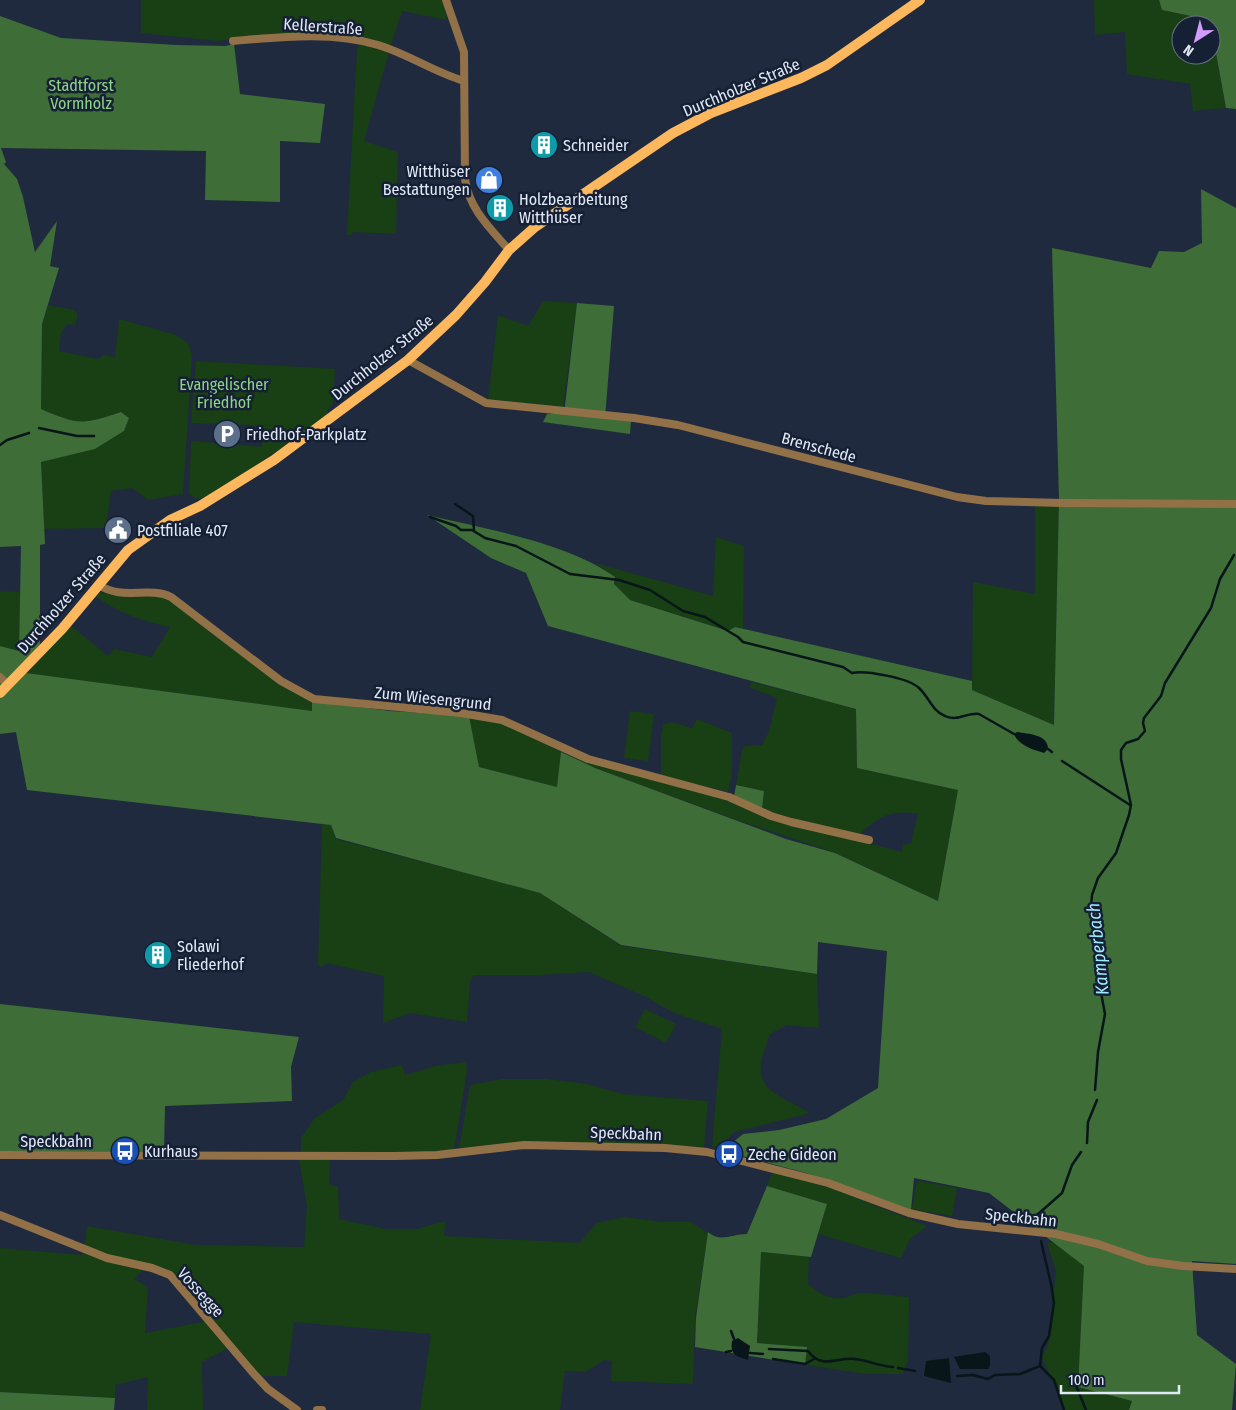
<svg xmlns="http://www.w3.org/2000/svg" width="1236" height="1410" font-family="'Fira Sans Condensed',sans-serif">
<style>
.green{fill:#193f14;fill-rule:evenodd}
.forest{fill:#3e6d38}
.water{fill:#081519}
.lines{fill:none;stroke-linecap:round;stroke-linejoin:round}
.stream{stroke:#081519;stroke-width:2.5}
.minor{stroke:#927148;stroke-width:8}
.major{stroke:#fdb75c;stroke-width:10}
.labels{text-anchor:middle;stroke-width:5;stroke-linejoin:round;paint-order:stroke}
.street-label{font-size:16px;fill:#e2eaf8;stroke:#152034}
.park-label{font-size:16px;fill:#8fd486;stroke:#152034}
.poi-label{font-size:16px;fill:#e2eaf8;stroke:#152034;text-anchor:start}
.water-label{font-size:18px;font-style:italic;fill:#a2ebfe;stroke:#152034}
</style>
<rect width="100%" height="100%" fill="#1f2a3e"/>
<!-- green -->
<g class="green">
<path d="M141,0H443L447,20L402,11L390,48L366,39L244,37L218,41L141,33Z"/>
<path d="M1094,0H1159L1162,10L1210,20L1226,108L1193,111L1190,84L1127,74L1125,32L1095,35ZM1181,25H1211V55H1181Z"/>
<path d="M364,43L389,52L364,141L398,152L396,234L353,232L352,235H347L357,50L360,44Z"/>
<path d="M543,301L577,303L563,408L488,399L498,315L528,326Z"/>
<path d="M48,305L74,310L78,314L75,325L67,324L61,333L59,351L98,359L103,355L115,357L119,319L176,335L188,343L192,356L183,494L148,500L133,488L111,491L106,528L44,529L41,462L95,449L124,431L129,418L121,412C82,425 78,425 41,409L42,324Z"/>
<path d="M196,361L335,369L333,403L327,411L330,416L208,497L196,499L189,494L191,441L262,447L264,426H285L191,423Z"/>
<path d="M1035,503L1059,505L1054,725L972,690L973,582L1035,594Z"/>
<path d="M716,537L744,546L743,629L735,627L728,631L630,600L614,584L615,577L595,563L713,596Z"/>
<path d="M0,591L20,592L19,651L0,646Z"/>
<path d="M98,592L119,595L164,596L312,701V711L26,673L27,669L70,625L108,656L114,649L152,657L170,627C141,621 119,613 95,596Z"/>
<path d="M751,682L856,709L857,768L958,790L938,901L836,853L737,820L595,768L562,752L557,787L478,767L469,716L491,719L542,741L561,752L596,763L678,784L822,831L902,852L903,845L911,843L918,814C890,809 878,817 858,836L772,814L762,809L764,791L736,785L742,750L745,746L762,745L769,731L777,698L749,687Z"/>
<path d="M630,711L654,714L648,761L624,758Z"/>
<path d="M697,719L732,733V773L728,792L661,776V735L663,725L671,722L692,728Z"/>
<path d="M322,824L331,825L336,839L540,893L621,946L817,974L819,1028L787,1025L770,1034C749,1088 765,1088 810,1113L734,1132L720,1148L712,1146L722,1029L674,1013L644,996L589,972L539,975H474L470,981L467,1022L410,1013L383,1023L384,976L326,963L322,967L318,965Z"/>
<path d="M645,1009L676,1024L666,1043L635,1027Z"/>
<path d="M466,1062L467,1071L454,1150L420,1153L301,1152V1138L314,1119L343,1100L353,1082L371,1072L402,1065L405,1075L435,1066Z"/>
<path d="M502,1079H547L587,1084L622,1094L708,1101L704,1147L665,1145L459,1149L470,1085Z"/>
<path d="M299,1159L330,1160L329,1185L338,1186L339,1219L386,1229H417L445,1221L444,1236L579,1243L597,1223L624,1217L663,1222H691L708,1233L695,1318L693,1384L611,1381L612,1361L604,1360L585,1372L565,1371L560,1410H420L431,1334L294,1322L287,1376H259L175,1275L167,1270L84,1248L87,1226L196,1245L304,1247L307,1207Z"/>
<path d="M772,1172L830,1188L927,1226L910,1239L901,1258L818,1234L827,1204L767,1186Z"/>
<path d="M917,1181L957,1188L952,1216L912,1209Z"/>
<path d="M1054,1242L1084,1266L1078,1387L1132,1401L1129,1410H1063V1404L1042,1358L1048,1346L1056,1271L1047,1243Z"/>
<path d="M0,1248L82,1255L83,1251L142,1268L141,1272L134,1279L148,1287L145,1333L208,1321L228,1348L202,1362L203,1410H147L148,1377L115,1385V1398L0,1392Z"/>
<path d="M761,1252L809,1257L808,1284C818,1293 829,1300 844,1298C850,1297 854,1293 862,1293C877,1293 893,1296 909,1297L908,1360L903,1374H866L806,1365V1347L757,1343Z"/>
</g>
<!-- forest -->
<g class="forest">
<path d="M1159,0H1236V109L1226,108L1210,20L1162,10Z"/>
<path d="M0,16L61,38L176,45L225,46L234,44L240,94L325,104L320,143L280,141V202L205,200L206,151L1,148L6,162L4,164L17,179L23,197L35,252L57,221L50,266L59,268L42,324L41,409C78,425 82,425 121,412L129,418L124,431L95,449L41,462L45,544L40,545V645L31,655L26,673L312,711V701L390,711L469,716L479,767L557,787L561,752L595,768L786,839L835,853L938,901L958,790L857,768L856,709L548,626L526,573L491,558L427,515C486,529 566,542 615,577L614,584L630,600L728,631L735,627L972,681V690L1054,725L1059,499L1052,248L1151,268L1159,251L1184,252L1202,243L1201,189L1236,208V1264L1192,1261L1197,1335L1236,1364L1232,1410H1129L1132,1401L1078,1387L1084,1266L989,1193L914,1178L911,1210L806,1173L727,1152L726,1148L743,1134L779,1130L826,1119L878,1088L887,951L818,942L817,974L621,945L540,893L336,838L331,825L27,790L16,732L0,734V646L19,651L21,546L0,547Z"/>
<path d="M577,303L614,306L605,418L631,420L630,434L543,422L547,414H564Z"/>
<path d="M736,785L764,791L762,809L734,797Z"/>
<path d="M0,1004L299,1037L291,1067L292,1101L165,1106L164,1151H0Z"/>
<path d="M767,1186L827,1204L811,1257L761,1252L757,1343L807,1347L805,1365L695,1347L696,1318L708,1232C720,1243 732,1234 747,1234Z"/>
<path d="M0,1392L115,1398L114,1410H0Z"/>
</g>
<!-- water -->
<g class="water">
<path d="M1017,732C1028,734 1048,734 1048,749L1044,753C1033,750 1018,745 1014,734Z"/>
<path d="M738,1338L750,1346L748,1360C736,1356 730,1355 732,1341Z"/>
<path d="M985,1352L990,1356V1366L988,1369H960L954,1357Z"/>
<path d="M949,1358L951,1383L924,1376L926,1361Z"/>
</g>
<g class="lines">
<!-- stream -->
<g class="stream">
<path d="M39,428L77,436H94"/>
<path d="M0,445L7,440L29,433"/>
<path d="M455,504L473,516L474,530"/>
<path d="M430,517L456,526L461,530H472L485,538L516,546L570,574L619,580L650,590L683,611L705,617L738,637L743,642L843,667L852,673C865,670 909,678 919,688C929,697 932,711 945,716C957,722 968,712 979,714L1014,734"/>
<path d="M1048,749L1052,752"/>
<path d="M1062,761L1130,805"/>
<path d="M1095,1090L1098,1052L1105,1014L1099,982L1091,906L1092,895L1098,878L1116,853L1129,815L1131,805L1121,759V750L1126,743L1138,739L1145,731L1143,723L1144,718L1161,696L1165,683L1211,608L1220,579L1234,555"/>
<path d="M1087,1143L1088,1122L1097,1100"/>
<path d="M1037,1219V1215L1062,1193L1072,1165L1081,1152"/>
<path d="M1041,1241L1051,1284L1054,1303L1049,1336L1042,1348L1040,1366L1054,1380L1064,1410"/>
<path d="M731,1331L734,1339"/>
<path d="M769,1349L808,1351C822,1370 836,1357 855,1359C867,1360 878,1366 893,1367"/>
<path d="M726,1352L731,1351"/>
<path d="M750,1353L763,1354"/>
<path d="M773,1359L805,1364L814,1359"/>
<path d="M898,1368L915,1371"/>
<path d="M957,1376L973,1375L988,1379L995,1375L1020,1374L1040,1366"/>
<path d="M1075,1383L1086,1410"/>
</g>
<!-- minor -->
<g class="minor">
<path d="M446,0L464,52L465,179C469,209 490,228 509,250"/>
<path d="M233,41C280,37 333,31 378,45C408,54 434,72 464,81"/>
<path d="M408,360L486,403L634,418L678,425L957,497L986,501L1062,503L1236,504"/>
<path d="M99,585C123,601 148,586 171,597L281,681L314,699L461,713L502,720L588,759L729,797L771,816L791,822L869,840"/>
<path d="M0,677L7,684"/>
<path d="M0,1155L395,1156L437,1155L524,1145L665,1148L707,1152L828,1183L909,1213L958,1224L1056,1234L1098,1244L1147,1261L1183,1266L1236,1269"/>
<path d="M0,1215L107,1258L152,1268L170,1275L254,1374L268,1389L297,1410"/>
<path d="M317,1410H322"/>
</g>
<!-- major -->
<path class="major" d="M0,693L62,629L128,550L170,520L200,506L274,460L408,360L456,315L485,282L509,250L535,227L673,133L711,113L801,78L827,65L920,0"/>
</g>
<!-- icons -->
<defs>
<symbol id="building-disc" viewBox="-11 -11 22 22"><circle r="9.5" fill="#0f9aa8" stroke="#152034"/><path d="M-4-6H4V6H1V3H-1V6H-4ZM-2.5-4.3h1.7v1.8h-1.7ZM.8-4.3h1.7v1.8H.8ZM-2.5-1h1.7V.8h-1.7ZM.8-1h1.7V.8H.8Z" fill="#fff"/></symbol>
<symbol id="shop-disc" viewBox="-11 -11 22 22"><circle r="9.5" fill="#3f7fe0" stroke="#152034"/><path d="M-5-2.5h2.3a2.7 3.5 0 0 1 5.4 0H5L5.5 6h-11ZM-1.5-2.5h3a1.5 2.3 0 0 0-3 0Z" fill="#fff"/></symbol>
<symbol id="parking-disc" viewBox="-11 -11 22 22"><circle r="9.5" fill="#5c6f8a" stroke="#152034"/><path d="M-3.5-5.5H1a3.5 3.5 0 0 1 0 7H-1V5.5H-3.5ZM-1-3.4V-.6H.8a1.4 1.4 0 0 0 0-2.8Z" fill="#fff"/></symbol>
<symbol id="civic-disc" viewBox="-11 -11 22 22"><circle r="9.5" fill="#5c6f8a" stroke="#152034"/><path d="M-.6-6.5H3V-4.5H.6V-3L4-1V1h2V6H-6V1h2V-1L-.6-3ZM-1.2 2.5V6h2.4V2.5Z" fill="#fff"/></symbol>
<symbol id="bus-disc" viewBox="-11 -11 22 22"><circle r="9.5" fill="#1a4fb4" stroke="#152034"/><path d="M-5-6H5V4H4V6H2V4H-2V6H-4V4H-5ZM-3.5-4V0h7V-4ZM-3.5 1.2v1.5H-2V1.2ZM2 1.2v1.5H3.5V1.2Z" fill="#fff"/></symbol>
</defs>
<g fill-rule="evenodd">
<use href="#building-disc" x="528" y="129" width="32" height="32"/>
<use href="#shop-disc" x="473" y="164" width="32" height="32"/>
<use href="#building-disc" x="484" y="192" width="32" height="32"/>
<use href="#parking-disc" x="211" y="418" width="32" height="32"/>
<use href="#civic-disc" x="102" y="514" width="32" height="32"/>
<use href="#building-disc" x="142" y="939" width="32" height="32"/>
<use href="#bus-disc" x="109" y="1135" width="32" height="32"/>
<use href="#bus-disc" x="713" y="1138" width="32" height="32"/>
</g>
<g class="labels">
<!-- street labels -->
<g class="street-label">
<text transform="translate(323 26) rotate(4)" y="6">Kellerstraße</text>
<text transform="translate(741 87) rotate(-23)" y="6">Durchholzer Straße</text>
<text transform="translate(382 357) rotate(-39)" y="6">Durchholzer Straße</text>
<text transform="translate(819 447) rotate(15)" y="6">Brenschede</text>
<text transform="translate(61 603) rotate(-49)" y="6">Durchholzer Straße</text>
<text transform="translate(433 698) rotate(6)" y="6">Zum Wiesengrund</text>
<text transform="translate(626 1133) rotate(2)" y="6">Speckbahn</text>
<text x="56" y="1147">Speckbahn</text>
<text transform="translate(1021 1217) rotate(6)" y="6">Speckbahn</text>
<text transform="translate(201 1292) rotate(48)" y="6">Vossegge</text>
</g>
<!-- park labels -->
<g class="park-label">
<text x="81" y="91">Stadtforst<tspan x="81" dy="18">Vormholz</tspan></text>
<text x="224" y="390">Evangelischer<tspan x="224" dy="18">Friedhof</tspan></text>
</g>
<!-- poi labels -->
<g class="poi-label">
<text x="563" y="151">Schneider</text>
<text x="470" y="177" text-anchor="end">Witthüser<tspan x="470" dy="18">Bestattungen</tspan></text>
<text x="519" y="205">Holzbearbeitung<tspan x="519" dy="18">Witthüser</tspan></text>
<text x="246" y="440">Friedhof-Parkplatz</text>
<text x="137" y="536">Postfiliale 407</text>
<text x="177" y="952">Solawi<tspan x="177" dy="18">Fliederhof</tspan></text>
<text x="144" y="1157">Kurhaus</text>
<text x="748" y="1160">Zeche Gideon</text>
</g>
<!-- water labels -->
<g class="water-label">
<text transform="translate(1098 949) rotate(-96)" y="6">Kamperbach</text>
</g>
</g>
<!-- north arrow -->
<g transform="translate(1196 40) rotate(216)"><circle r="24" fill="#152034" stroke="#677182"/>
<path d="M0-4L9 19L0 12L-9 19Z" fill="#d39cfc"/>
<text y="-8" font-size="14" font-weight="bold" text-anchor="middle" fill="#e2eaf8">N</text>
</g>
<!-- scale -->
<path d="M1061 1385v8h118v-8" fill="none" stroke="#e2eaf8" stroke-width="2.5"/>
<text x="1068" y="1385" font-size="15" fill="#e2eaf8" stroke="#152034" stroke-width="4" paint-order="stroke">100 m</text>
</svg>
